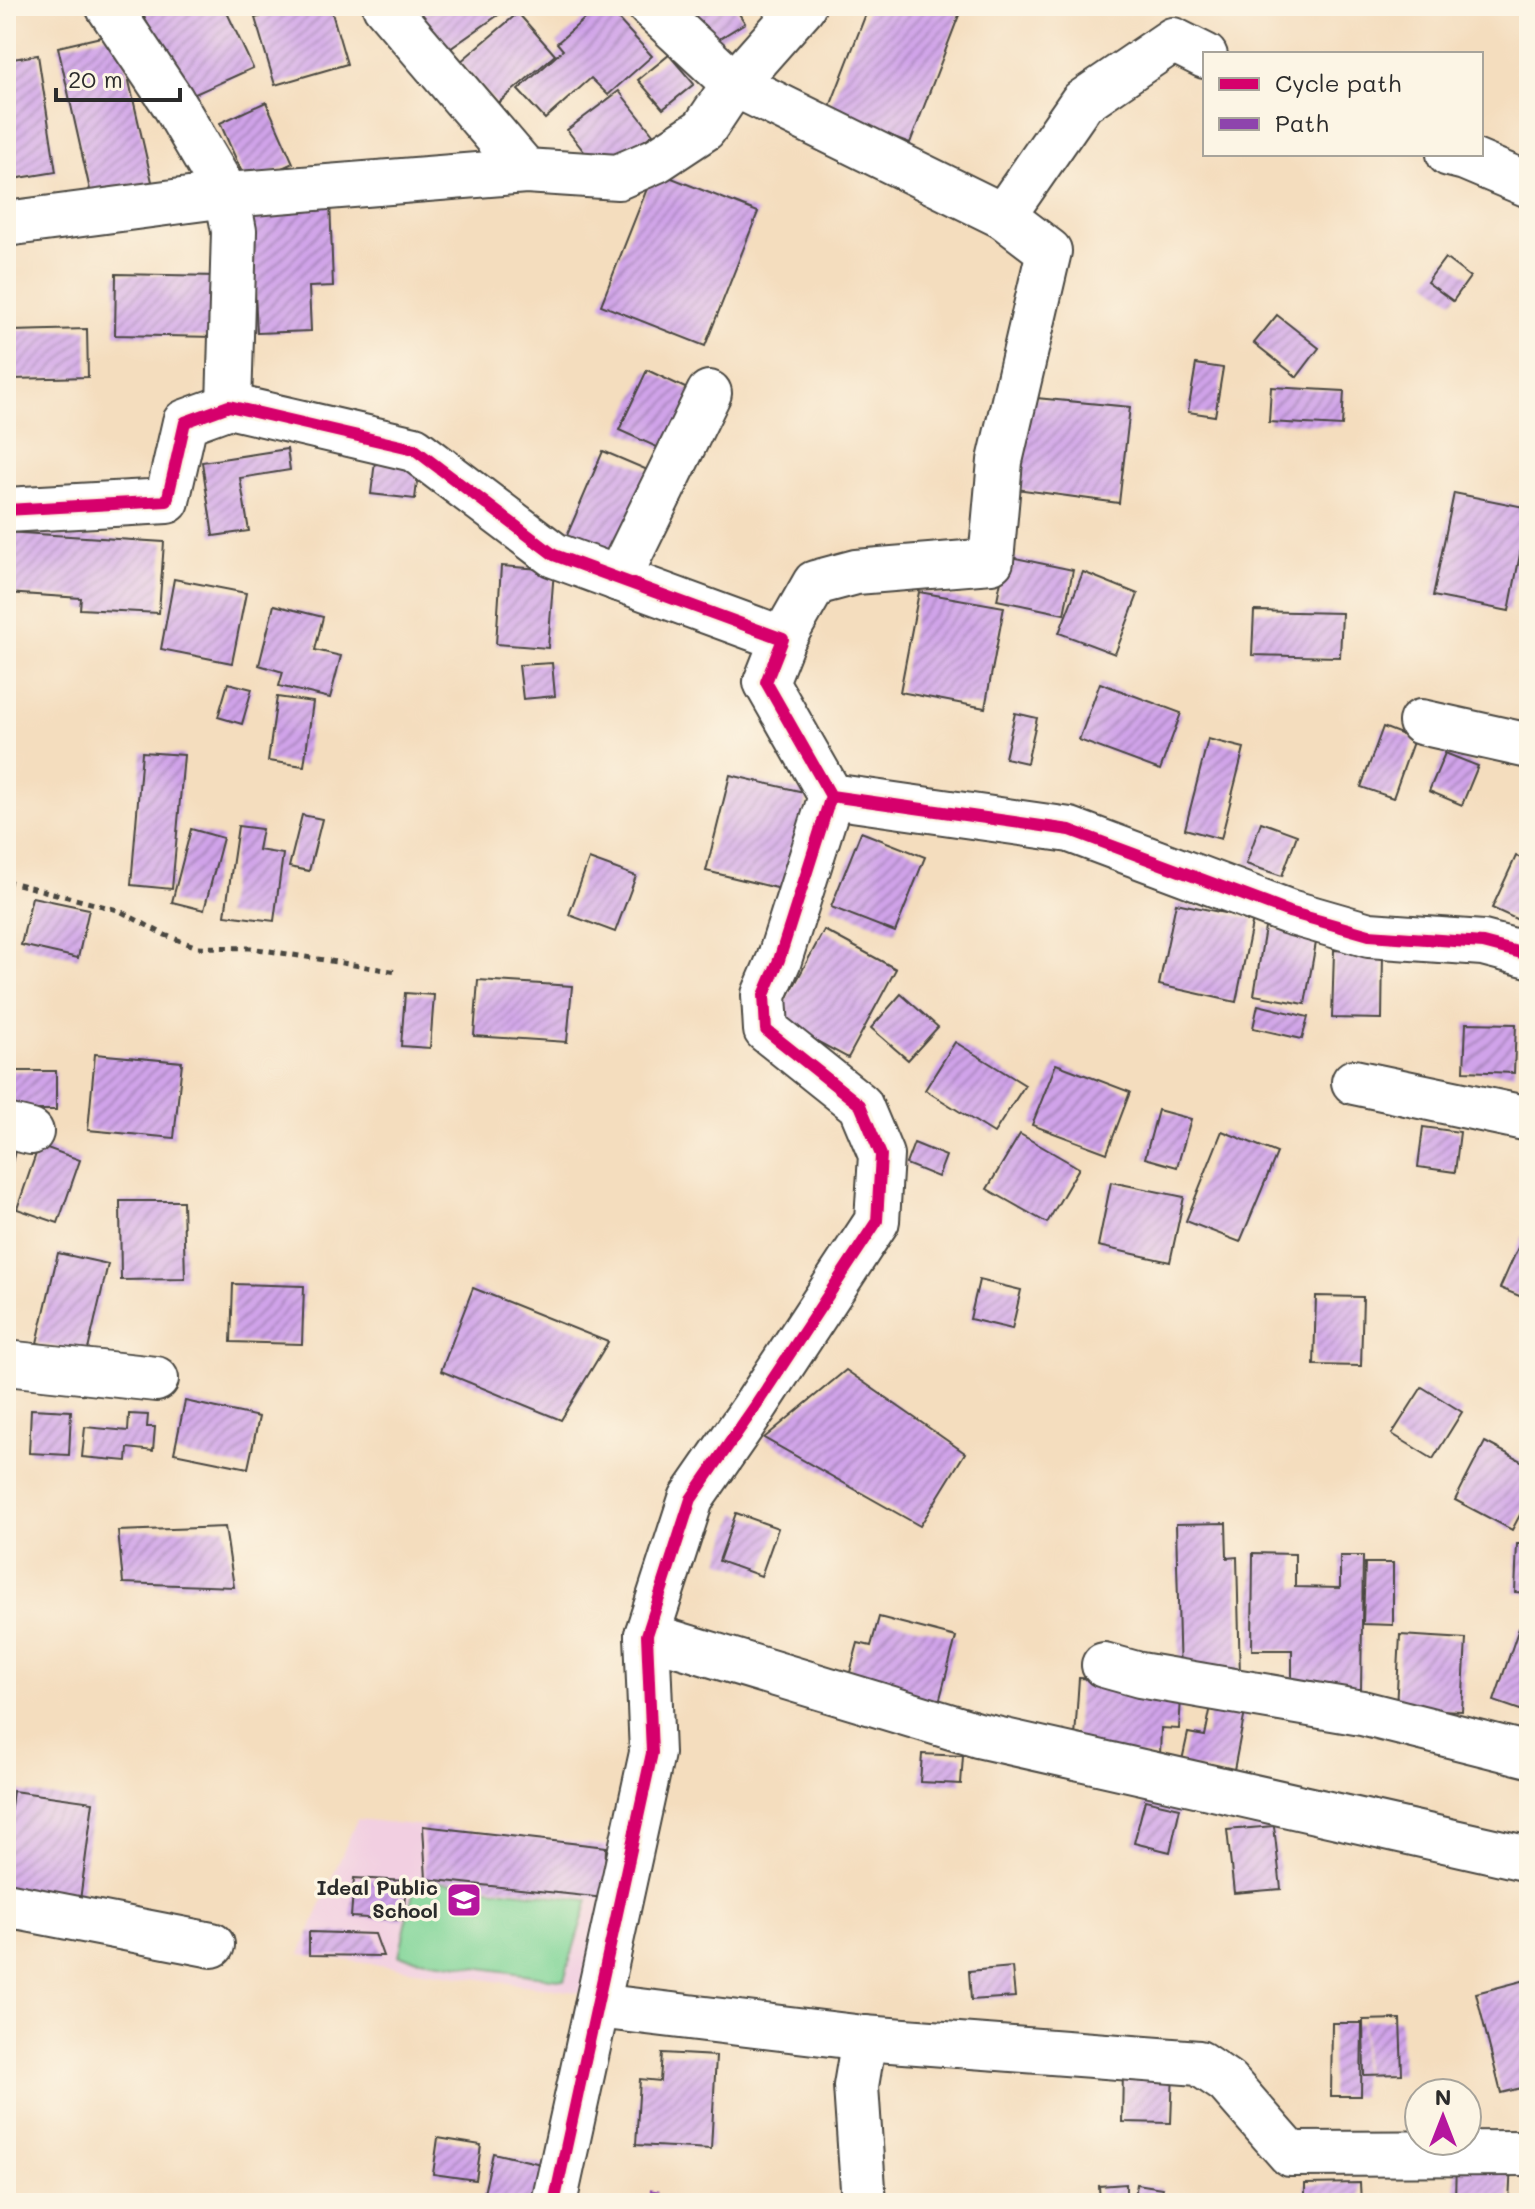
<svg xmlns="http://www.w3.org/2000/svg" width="1535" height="2209" font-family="Mali,sans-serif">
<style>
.built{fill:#f2cfe1}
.green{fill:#80d598;stroke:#568062;stroke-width:2}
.building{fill:url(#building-hatch)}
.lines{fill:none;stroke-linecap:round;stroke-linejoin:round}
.minor-casing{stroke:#494641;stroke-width:48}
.path{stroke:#494641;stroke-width:5;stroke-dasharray:6 6;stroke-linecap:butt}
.minor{stroke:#fff;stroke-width:44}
.quiet{stroke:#8e44ad;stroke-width:10;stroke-dasharray:20 10;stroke-linecap:butt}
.cycleway-casing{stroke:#fcf5e5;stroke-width:17}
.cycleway{stroke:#d6006c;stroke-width:12}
.labels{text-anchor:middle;stroke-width:7;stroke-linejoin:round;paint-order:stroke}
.poi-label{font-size:20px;font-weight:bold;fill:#2b2b2b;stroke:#fcf5e5;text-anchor:end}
</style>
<defs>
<pattern id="building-hatch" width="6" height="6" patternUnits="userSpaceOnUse" patternTransform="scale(2)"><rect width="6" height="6" fill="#d0a3e9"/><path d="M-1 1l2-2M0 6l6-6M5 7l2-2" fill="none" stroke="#a985bd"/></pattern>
</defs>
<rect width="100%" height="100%" fill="#fcf5e5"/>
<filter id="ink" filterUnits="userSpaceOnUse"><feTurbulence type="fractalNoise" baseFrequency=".0125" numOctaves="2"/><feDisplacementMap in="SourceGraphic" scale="16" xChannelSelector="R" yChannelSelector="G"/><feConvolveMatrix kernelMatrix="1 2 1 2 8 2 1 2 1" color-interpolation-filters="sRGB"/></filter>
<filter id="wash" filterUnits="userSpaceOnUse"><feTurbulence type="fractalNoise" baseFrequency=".006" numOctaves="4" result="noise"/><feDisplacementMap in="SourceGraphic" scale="32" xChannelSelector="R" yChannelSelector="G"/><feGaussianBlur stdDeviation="1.8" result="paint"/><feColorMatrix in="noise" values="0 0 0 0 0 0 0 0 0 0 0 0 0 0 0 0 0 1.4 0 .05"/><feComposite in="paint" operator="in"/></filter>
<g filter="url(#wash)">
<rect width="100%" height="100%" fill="#f4ddbe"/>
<!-- built -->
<path class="built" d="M357,1819L617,1846L583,1993L300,1954Z"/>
<!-- green -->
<path class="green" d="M416,1879L588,1900L564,1980L399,1956Z"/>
<g id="blocks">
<!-- building -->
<g class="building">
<path d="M151,6H224L253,68L182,100L141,10Z"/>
<path d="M296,6H330L347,64L275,85L255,18Z"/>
<path d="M419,6H511L444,53L413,10Z"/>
<path d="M599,6H606L652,56L608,95L591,78L545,119L518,90L563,50L557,43Z"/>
<path d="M697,6H734L745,23L709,45L689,11Z"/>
<path d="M869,6H934L959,15L910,143L828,112Z"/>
<path d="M518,13L555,55L497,104L460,62Z"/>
<path d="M118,33L153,186L92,199L58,47Z"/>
<path d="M38,55L56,172L13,179L6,136V60Z"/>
<path d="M669,55L694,84L663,109L638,80Z"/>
<path d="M619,91L653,134L601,173L567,130Z"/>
<path d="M266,102L293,163L247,184L220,123Z"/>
<path d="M654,171L758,212L705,346L601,305Z"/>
<path d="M330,199L333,286L309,287L311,331L257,333L251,211Z"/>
<path d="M1445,258L1470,277L1453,301L1427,282Z"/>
<path d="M116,274L217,276L216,337L115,335Z"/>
<path d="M1277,315L1319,348L1297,377L1254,343Z"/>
<path d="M87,329L88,377L13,379L12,331Z"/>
<path d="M1196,364L1223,368L1215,416L1188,412Z"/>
<path d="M647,370L698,394L670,453L619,430Z"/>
<path d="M1271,387L1344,391L1342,426L1269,422Z"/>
<path d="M1015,396L1130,407L1119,503L1002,487Z"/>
<path d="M287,449L290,470L240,478L249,531L213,536L202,462Z"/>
<path d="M603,451L657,474L619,563L565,540Z"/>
<path d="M375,461L419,466L415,499L371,494Z"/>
<path d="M1454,493L1529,508L1509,611L1433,596Z"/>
<path d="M6,532L164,542L159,613L80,609L81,598L6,593Z"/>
<path d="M1006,556L1073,570L1064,614L997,600Z"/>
<path d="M501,566L554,570L548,648L496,644Z"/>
<path d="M1083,572L1138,594L1115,654L1059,633Z"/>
<path d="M174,579L246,593L232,663L161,649Z"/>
<path d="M919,592L1004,607L985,708L900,692Z"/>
<path d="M274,605L323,617L315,650L341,656L330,698L279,686L283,672L259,665Z"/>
<path d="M1254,611L1342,613L1340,657L1252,655Z"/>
<path d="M552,663L555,696L523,699L519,665Z"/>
<path d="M228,683L252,689L242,724L218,717Z"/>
<path d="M1100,683L1181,713L1160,770L1079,740Z"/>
<path d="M277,697L313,702L304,766L268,761Z"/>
<path d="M1015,713L1037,718L1027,763L1005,758Z"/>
<path d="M1383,727L1414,739L1393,798L1361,787Z"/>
<path d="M1208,739L1244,748L1221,839L1185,829Z"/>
<path d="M142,752L184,755L172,889L131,885Z"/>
<path d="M1445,753L1478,766L1462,805L1429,791Z"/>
<path d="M730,775L808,793L785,890L706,871Z"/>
<path d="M302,815L322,819L309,871L289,867Z"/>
<path d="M1261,822L1297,835L1282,876L1246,864Z"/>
<path d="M238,826L262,829L258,850L283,854L274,921L225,915Z"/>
<path d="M191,829L223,838L204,910L172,902Z"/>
<path d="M861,832L925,857L895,932L831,907Z"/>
<path d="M1516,856L1529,861V925L1492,908Z"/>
<path d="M589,859L636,876L615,932L569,915Z"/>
<path d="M32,897L89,909L78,958L21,945Z"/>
<path d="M1176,903L1253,919L1236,1002L1159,985Z"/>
<path d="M1265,928L1317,937L1305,1004L1254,995Z"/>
<path d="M824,930L896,969L848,1058L776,1019Z"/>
<path d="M1334,950L1383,952L1382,1019L1332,1018Z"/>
<path d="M478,980L572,986L567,1042L474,1036Z"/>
<path d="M405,993L434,995L430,1048L401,1046Z"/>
<path d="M901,994L938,1027L908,1060L871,1028Z"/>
<path d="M1258,1005L1308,1017L1302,1039L1253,1028Z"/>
<path d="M1466,1023L1516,1024L1514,1073L1464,1071Z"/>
<path d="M955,1042L1025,1085L994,1133L925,1090Z"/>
<path d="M1527,1047H1529V1083H1524Z"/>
<path d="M95,1054L182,1062L174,1138L88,1130Z"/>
<path d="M1056,1064L1130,1092L1107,1153L1032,1125Z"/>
<rect x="7" y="1071" width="49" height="39"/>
<path d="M1158,1110L1191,1119L1177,1167L1145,1158Z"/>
<path d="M1423,1127L1460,1132L1455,1172L1418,1167Z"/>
<path d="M1222,1131L1277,1153L1240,1242L1186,1221Z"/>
<path d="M1020,1134L1079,1168L1047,1223L987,1189Z"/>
<path d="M914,1143L946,1156L938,1177L906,1164Z"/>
<path d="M6,1145L16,1147L7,1182H6Z"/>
<path d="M39,1145L80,1160L58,1223L17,1209Z"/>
<path d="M1111,1182L1184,1197L1170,1262L1098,1246Z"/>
<path d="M120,1201H183L185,1279L121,1280Z"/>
<path d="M1524,1234L1529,1236V1300L1500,1288Z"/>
<path d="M58,1253L108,1264L87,1354L37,1343Z"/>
<path d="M979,1280L1021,1290L1012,1329L970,1319Z"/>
<path d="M233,1284L304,1286L302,1344L231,1342Z"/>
<path d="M473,1288L608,1342L561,1420L441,1371Z"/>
<path d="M1316,1296L1363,1297L1361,1366L1314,1365Z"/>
<path d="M846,1370L965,1453L920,1526L764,1438Z"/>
<path d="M1422,1387L1462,1412L1433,1459L1392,1434Z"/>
<path d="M185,1401L259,1417L248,1468L174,1453Z"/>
<path d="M31,1409L71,1411L69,1455L29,1453Z"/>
<path d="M129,1414L148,1415L147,1427H155L153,1451L128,1448L127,1461L82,1457L85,1427L128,1431Z"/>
<path d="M1485,1442L1529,1465V1498L1512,1530L1455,1500Z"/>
<path d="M736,1513L778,1528L761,1576L719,1561Z"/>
<path d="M1226,1523L1227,1558L1237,1557L1240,1676L1180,1678L1176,1524Z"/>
<path d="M225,1527L234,1587L123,1583L118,1531Z"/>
<path d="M1517,1544H1529V1593L1515,1592Z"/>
<path d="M1253,1553L1295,1554V1587L1340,1588V1556H1363L1361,1689L1292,1688V1650H1252Z"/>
<path d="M1365,1563H1393V1625L1363,1624Z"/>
<path d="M879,1617L956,1637L937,1710L846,1687L858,1643L871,1646Z"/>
<path d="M1519,1628L1529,1632V1713L1494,1701Z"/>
<path d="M1400,1635L1466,1639L1462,1711L1396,1708Z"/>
<path d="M1079,1678L1182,1684L1179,1729L1161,1728L1160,1756L1074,1752Z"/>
<path d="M1211,1706L1245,1712L1233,1775L1181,1765L1188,1733L1205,1736Z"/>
<path d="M922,1754L963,1756L961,1784L920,1782Z"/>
<path d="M13,1791L93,1802L79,1908L6,1898V1841Z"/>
<path d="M1145,1800L1180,1808L1170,1852L1134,1843Z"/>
<path d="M423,1826L606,1847L604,1898L426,1879Z"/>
<path d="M1274,1826L1281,1889L1234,1893L1227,1830Z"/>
<path d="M354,1878L406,1881L403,1920L351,1917Z"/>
<path d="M309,1932L375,1934L383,1956L309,1955Z"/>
<path d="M1012,1967L1015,1997L971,2000L969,1971Z"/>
<path d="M1526,1980L1529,1994V2086L1501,2093L1476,1993Z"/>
<path d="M1400,2019L1402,2074L1364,2075L1363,2020Z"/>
<path d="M1332,2023H1362L1361,2096H1331Z"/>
<path d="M662,2053L716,2056L711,2149L636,2145L640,2079L660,2081Z"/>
<path d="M1123,2070L1173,2071L1171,2123L1122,2122Z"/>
<path d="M438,2138L481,2145L476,2180L433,2174Z"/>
<path d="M493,2153L550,2166L542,2203H505L483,2198Z"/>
<path d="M1456,2160L1511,2162L1509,2203H1455Z"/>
<path d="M1360,2183L1361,2203H1305V2184Z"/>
<path d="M1126,2184V2203H1100L1099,2186Z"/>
<path d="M1137,2184L1162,2188L1159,2203H1134Z"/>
</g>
</g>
</g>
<g filter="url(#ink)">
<use href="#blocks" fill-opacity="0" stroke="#494641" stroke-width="2"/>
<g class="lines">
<defs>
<g id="minor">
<path d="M108,6L172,101L227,195L234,231L229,406"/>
<path d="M385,6L526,171"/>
<path d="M650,6L734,84L803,6"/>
<path d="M1449,154L1465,158L1529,185"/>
<path d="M6,224L227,195L526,171L618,177L657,160L704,129L734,84L1003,216L1082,102L1173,40L1205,56"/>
<path d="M6,510L167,501L185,422L229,406L414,449L554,555L783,639L766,682L831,796L1070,830L1289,912L1369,935L1483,943L1529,955"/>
<path d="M618,579L709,393"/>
<path d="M783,639L815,583L856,572L991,561L1000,461L1049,251L1003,216"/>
<path d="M1421,722L1529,746"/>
<path d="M1354,1082L1529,1119"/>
<path d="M6,1126L31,1132"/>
<path d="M6,1363L156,1379"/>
<path d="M647,1635L978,1735L1529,1859"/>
<path d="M1104,1665L1140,1675L1362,1713L1529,1755"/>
<path d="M6,1905L212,1945"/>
<path d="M597,2006L864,2038L1199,2063L1227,2082L1290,2154L1529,2153"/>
<path d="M554,2203L652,1753L647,1635L691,1499L754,1408L877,1221L881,1155L860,1105L766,1030L764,995L779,960L831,796"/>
<path d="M864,2203L856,2086L864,2038"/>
</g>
</defs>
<!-- minor casing -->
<use href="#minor" class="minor-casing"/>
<!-- path -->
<path class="path" d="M6,881L118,910L165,935L197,947L251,948L397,972"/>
<!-- minor -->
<use href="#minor" class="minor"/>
<!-- quiet -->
<path class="quiet" d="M653,2203L655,2190"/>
<defs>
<g id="cycleway">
<path d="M6,510L167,501L185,422L229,406L414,449L554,555L783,639L766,682L831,796L1070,830L1289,912L1369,935L1483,943L1529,955"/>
<path d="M554,2203L652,1753L647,1635L691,1499L754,1408L877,1221L881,1155L860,1105L766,1030L764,995L779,960L831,796"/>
</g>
</defs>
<!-- cycleway casing -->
<use href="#cycleway" class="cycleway-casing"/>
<!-- cycleway -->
<use href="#cycleway" class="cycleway"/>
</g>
</g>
<!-- icons -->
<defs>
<symbol id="school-square" viewBox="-11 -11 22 22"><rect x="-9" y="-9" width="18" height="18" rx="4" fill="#b5179e" stroke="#fcf5e5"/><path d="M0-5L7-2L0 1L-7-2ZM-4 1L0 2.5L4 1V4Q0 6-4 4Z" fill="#fff"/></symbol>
</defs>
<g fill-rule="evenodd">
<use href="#school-square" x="444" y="1880" width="40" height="40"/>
</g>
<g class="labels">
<!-- poi labels -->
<g class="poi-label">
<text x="438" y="1895">Ideal Public<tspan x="438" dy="23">School</tspan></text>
</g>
</g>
<!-- margin -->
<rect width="1535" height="2209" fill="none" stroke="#fcf5e5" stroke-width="32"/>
<!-- legend -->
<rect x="1203" y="52" width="280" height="104" fill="#fcf5e5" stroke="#a8a49b" stroke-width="2"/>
<rect x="1219" y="78" width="40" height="12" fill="#d6006c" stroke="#a8a49b" stroke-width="2"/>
<text x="1275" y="92" font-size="24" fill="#2b2b2b">Cycle path</text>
<rect x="1219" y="118" width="40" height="12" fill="#8e44ad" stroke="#a8a49b" stroke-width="2"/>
<text x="1275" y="132" font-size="24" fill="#2b2b2b">Path</text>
<!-- north arrow -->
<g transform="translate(1443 2117)"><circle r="38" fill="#fcf5e5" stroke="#a8a49b" stroke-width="2"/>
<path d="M0-6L14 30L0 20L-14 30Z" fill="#b5179e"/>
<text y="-12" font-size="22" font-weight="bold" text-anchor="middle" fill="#2b2b2b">N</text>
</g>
<!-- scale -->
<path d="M56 88v12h124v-12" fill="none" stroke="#2b2b2b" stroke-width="4"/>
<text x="68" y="88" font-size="24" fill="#2b2b2b" stroke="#fcf5e5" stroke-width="6" paint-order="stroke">20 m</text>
</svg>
